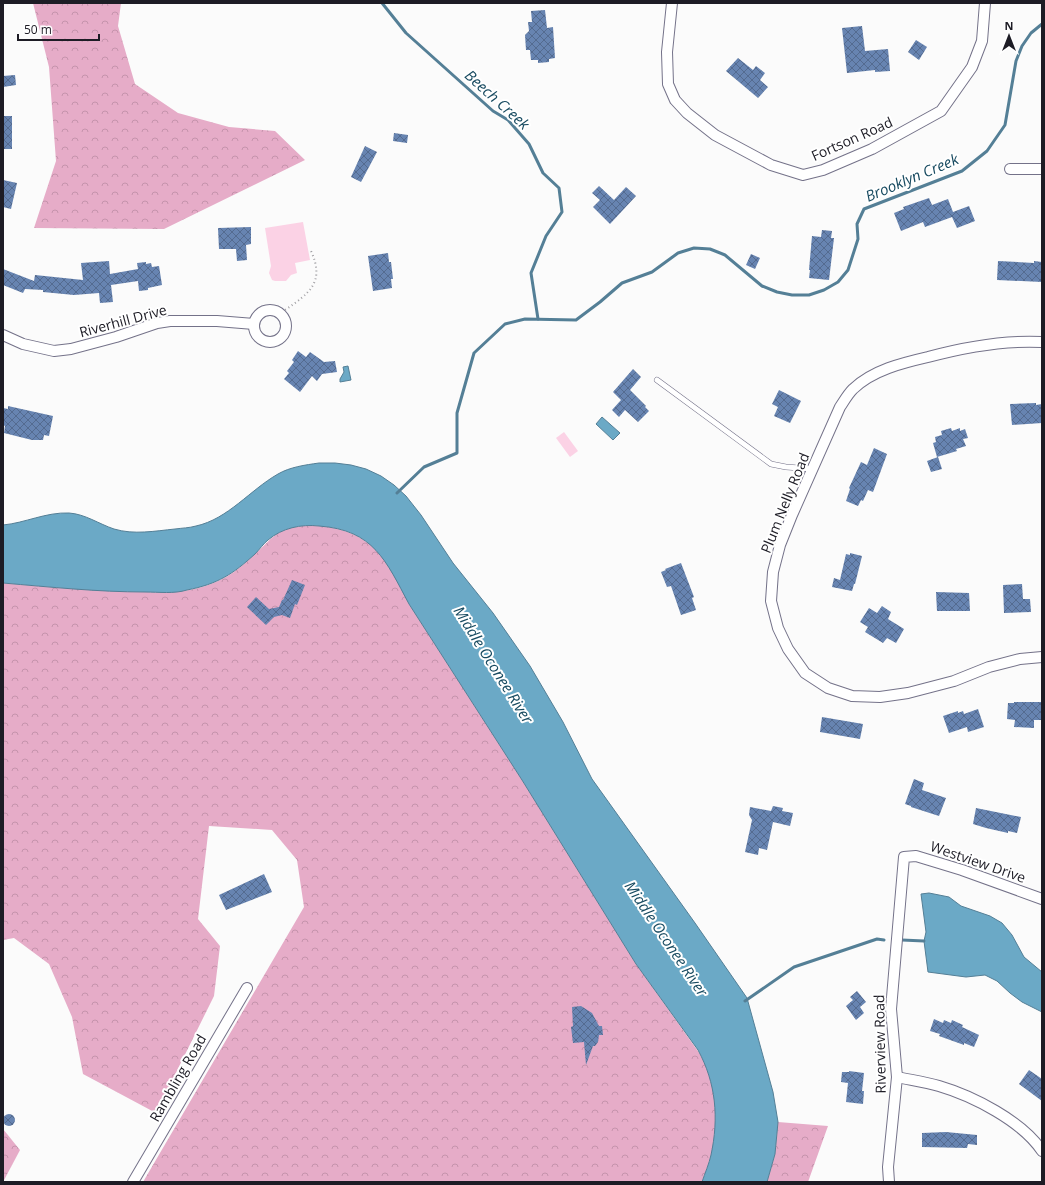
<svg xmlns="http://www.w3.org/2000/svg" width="1045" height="1185" font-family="'Open Sans',sans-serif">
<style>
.forest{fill:url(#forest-crowns)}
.park{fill:#fbd2e5}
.water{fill:#6ba9c6;stroke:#547f96}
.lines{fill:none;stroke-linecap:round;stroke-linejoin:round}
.stream{stroke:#547f96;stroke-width:3}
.building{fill:url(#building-cross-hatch)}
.lane-casing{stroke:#747289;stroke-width:6}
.street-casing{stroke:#747289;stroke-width:12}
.path{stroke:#a09fa3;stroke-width:2;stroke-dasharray:1 3;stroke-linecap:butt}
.lane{stroke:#fff;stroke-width:5}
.street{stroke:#fff;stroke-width:10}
.labels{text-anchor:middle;stroke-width:4;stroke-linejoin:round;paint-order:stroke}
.street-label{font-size:14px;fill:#1d1c25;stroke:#fff}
.water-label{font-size:15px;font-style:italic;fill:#174a60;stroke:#fff}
</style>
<defs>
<pattern id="forest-crowns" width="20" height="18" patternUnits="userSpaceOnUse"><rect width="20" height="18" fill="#e6acc8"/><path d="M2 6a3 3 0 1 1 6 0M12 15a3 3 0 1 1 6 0" fill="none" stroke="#c593ac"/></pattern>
<pattern id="building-cross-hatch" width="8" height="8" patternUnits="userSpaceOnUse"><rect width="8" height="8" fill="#6784b1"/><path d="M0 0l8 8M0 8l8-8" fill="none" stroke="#546b90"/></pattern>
</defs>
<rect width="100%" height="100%" fill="#fbfbfb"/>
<!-- forest -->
<g class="forest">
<path d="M33,3H121L118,26L135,84L178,113L229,127L275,131L305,160L164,229L34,228L56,161L49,67Z"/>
<path d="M312,525C352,528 376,541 395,576C400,585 404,595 409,604L522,780L636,964L700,1054C717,1084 719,1122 711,1156C709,1165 705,1173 702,1182H143L304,907L297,860L272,830L209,826L198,919L220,946L214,996L156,1113L83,1074L72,1017L49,964L14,938L3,940V583C39,586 74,589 110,590C145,592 185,597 218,581C232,575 246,563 257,552C265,545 270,538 280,532C290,527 301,526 312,525Z"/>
<path d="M778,1122L828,1126L808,1182H767L775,1154Z"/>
<path d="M3,1129L20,1150L3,1182Z"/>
</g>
<!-- park -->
<g class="park">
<path d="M303,222L310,260L295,263L297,273L291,275L286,281H275L272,280L269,273L271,266L265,228Z"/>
<path d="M564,432L578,451L570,457L556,438Z"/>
</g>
<!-- water -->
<g class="water">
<path d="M348,366L351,380L340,382V379L344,372L343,367Z"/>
<path d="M602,417L620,433L613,440L596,424Z"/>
<path d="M319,463H335L351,465L366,469L381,476L394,485L406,496L421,515L453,563L493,613L530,666L563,722L592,779L695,923L747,998L773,1092L778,1122L775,1154L767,1182H702C705,1173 709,1164 711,1155C719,1118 716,1083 698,1050L636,964L522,780L409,604C386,561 374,530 319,526C301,524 282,528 268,540C263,544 260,549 255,554C233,574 218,584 187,590C174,594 159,592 145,592C98,592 50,587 3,583V525C25,523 46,512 69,513C85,514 99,524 114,529C134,535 155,531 175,529C182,528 189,528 196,526C228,519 250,490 278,474C290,467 305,465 319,463Z"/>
<path d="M929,893L949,897L961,906L990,916L1002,923L1012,935L1024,957L1042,972V1012L1022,1002L1010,993L997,981L985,975L966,977L928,972L924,941L926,932L921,894Z"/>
</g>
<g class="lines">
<!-- stream -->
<g class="stream">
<path d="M382,3L406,33L493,111L508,120L529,144L543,173L559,188L562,212L546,236L531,273L538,319"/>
<path d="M397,493L424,467L457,453V413L474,353L505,324L525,319L576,320L600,302L622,283L652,272L678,253L694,248L710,249L725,255L762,286L777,292L792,295H809L824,290L838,282L848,270L858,239L857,224L864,209L962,171L987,151L1005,125L1016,61L1022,46L1031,33L1042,24"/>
<path d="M902,940L924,941"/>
<path d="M745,1001L794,967L877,939L884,940"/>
</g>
</g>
<!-- building -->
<g class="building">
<path d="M545,10L547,28L553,27L555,58L549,59V62L538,63V60H531L530,50H526L525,35L529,31L528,22H532L531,11Z"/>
<path d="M862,26L865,51L888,49L890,71L875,72V70L847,73L842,28Z"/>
<path d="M916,40L927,47L919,60L908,52Z"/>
<path d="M738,58L753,70L756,66L765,73L760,80L768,87L758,98L726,71Z"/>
<path d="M15,75L16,85L3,87V76Z"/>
<rect x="3" y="116" width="9" height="33"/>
<path d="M394,133L408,135L407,143L393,141Z"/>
<path d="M365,146L377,152L361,182L351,177Z"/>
<path d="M3,180L17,183L11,209L3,207Z"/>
<path d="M599,186L614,200L626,187L636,196L610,224L593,207L600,200L592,193Z"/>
<path d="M929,198L932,205L948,199L953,212L969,206L975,221L957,228L952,217L925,227L923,222L901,231L894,213L904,209L903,207Z"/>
<path d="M251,227V244L246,245L247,260L237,261L236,249H219L218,228Z"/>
<path d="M822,230L832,231L831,238H834L829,280L809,278L810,270H809L812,236L821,237Z"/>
<path d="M388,253L389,262H391L393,279H391L392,288L373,291L368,256Z"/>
<path d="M751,254L760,258L755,269L746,265Z"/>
<path d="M109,261L110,274L138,269L137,263L146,262V264L151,263L152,267L159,266L162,285L148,288V290L139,291L138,281L111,285L113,302L100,303L99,293L74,295L43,292V290L25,289L23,293L3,285V269L34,281L35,275L83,280L81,263Z"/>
<path d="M998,261L1034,263V261L1042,262V282L997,280Z"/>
<path d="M298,351L306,357L310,352L324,362L335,361L337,372L322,374L317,381L312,376L300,392L284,379L289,373L287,371L294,362L292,360Z"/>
<path d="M633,369L641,377L630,390L646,406L645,407L649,411L638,422L625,410L619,417L612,410L621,400L613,392Z"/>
<path d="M779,390L801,401L790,423L774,416L778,407L772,404Z"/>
<path d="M1036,403V405L1042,404V423L1012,425L1010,404Z"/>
<path d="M8,406L53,416L49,436L44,435L43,440H32L4,433L5,426L3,425V408L8,409Z"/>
<path d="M951,428L952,431L960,428V431L965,429L968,438L963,439L966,446L956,449L957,451L937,457L933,443L936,442L935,437L942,435L941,431Z"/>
<path d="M874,448L887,454L873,492L868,490L863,501L861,500L858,506L846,501L850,489L849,488L861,462L867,465Z"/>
<path d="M938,457L942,469L931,472L927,461Z"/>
<path d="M850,553L862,556L855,584H854L852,591L832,587L834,578L840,580L846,554L850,555Z"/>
<path d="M681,563L694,597L692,598L696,610L681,615L671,586L667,587L661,572L666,570L665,569Z"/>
<path d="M292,580L305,585L297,605L295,604L290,618L282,615L274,617L266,625L247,607L256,597L269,609L279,607L282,600H283Z"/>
<path d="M1022,584L1023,599H1030L1031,612L1004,613L1003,585Z"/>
<path d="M936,592L969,593L970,611H937Z"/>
<path d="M882,606L891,612L888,619L904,629L896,643L887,638L883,643L865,632L868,627L860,622L869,608L877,613Z"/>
<path d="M1014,702H1042V720H1034V728L1014,727L1015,720L1007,719L1008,703H1014Z"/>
<path d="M978,709L984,727L968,732L967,727L949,733L943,716L958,711V713L963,711L964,714Z"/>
<path d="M822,717L863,724L860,739L820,732Z"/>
<path d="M914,779L924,783L922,790L946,798L939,816L911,807V806L905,804Z"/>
<path d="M773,806L783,808L782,811L793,813L790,826L773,822L767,850L759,848L758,855L745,852L752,820L749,815L750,807L771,811Z"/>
<path d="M976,808L1021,817L1017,833L1008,831V833L986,828L973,824Z"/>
<path d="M264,874L272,892L226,910L219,895Z"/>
<path d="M857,991L866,1002L860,1007L864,1013L856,1020L846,1006L853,1000L850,997Z"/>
<path d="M581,1006L592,1013L599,1026H602L603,1035H599L598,1042L595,1046H593L586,1065L584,1042L573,1043L571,1027L573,1026L572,1007Z"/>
<path d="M934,1019L943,1023L944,1020L951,1023L952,1020L963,1025L962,1027L979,1035L974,1047L964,1043V1045L939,1036L940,1034L930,1031Z"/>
<path d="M1029,1070L1042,1079V1101L1019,1084Z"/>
<path d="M849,1071L864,1073L862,1091H864L863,1104L846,1102L848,1083L841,1082L842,1072H849Z"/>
<circle cx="9" cy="1120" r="6"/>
<path d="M946,1132L977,1135V1145L968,1144L967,1148L922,1147V1133Z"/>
</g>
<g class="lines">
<defs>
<path id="lane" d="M657,380L771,464L786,467L813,469"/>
<g id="street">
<path d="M672,3L667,52L668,84L675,100L687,113L715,135L771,165L803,175L823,170L872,149L941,111L972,67L982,41L985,3"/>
<path d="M1010,169H1042"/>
<circle cx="270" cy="326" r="16"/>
<path d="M3,335L23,344L54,351L71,349L116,337L157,323L170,321H217L254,324"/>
<path d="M1042,342C1003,340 965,347 928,357C902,363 873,370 853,389C848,394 844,401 840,407L792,515L780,545L773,572L771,601L778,628L788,649L805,673L828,688L852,696L880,697L908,693L954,681L989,667L1020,659L1042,657"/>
<path d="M897,1077C911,1080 926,1082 939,1086C973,1096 1022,1121 1042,1151"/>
<path d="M133,1182L247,988"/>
<path d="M889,1182L888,1167L897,1077L891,1009L904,857L916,856L962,870L1042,899"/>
</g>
</defs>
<!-- lane casing -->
<use href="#lane" class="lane-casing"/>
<!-- street casing -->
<use href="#street" class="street-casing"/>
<!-- path -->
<path class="path" d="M285,310C310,293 325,282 311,251"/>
<!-- lane -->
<use href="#lane" class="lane"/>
<!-- street -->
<use href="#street" class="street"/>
</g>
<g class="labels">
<!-- street labels -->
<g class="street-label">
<text transform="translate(852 139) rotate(-24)" y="5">Fortson Road</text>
<text transform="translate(123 321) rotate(-15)" y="5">Riverhill Drive</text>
<text transform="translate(785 503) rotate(-68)" y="5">Plum Nelly Road</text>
<text transform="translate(978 862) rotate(19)" y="5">Westview Drive</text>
<text transform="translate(880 1044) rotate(-91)" y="5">Riverview Road</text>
<text transform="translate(178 1078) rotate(-60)" y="5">Rambling Road</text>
</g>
<!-- water labels -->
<g class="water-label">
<text transform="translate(497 100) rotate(42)" y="5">Beech Creek</text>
<text transform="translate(912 178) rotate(-23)" y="5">Brooklyn Creek</text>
<text transform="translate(493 665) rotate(58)" y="5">Middle Oconee River</text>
<text transform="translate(666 939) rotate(56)" y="5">Middle Oconee River</text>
</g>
</g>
<!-- border -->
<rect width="1045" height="1185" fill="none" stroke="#1d1c25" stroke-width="8"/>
<!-- north arrow -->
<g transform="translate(1009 36)" stroke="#ffffff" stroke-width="3" paint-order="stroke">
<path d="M0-3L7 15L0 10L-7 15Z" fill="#1d1c25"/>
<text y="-6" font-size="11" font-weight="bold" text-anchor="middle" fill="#1d1c25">N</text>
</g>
<!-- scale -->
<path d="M18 34v6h81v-6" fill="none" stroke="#1d1c25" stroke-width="2"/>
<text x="24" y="34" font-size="12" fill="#1d1c25" stroke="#ffffff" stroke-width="3" paint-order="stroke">50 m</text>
</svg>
